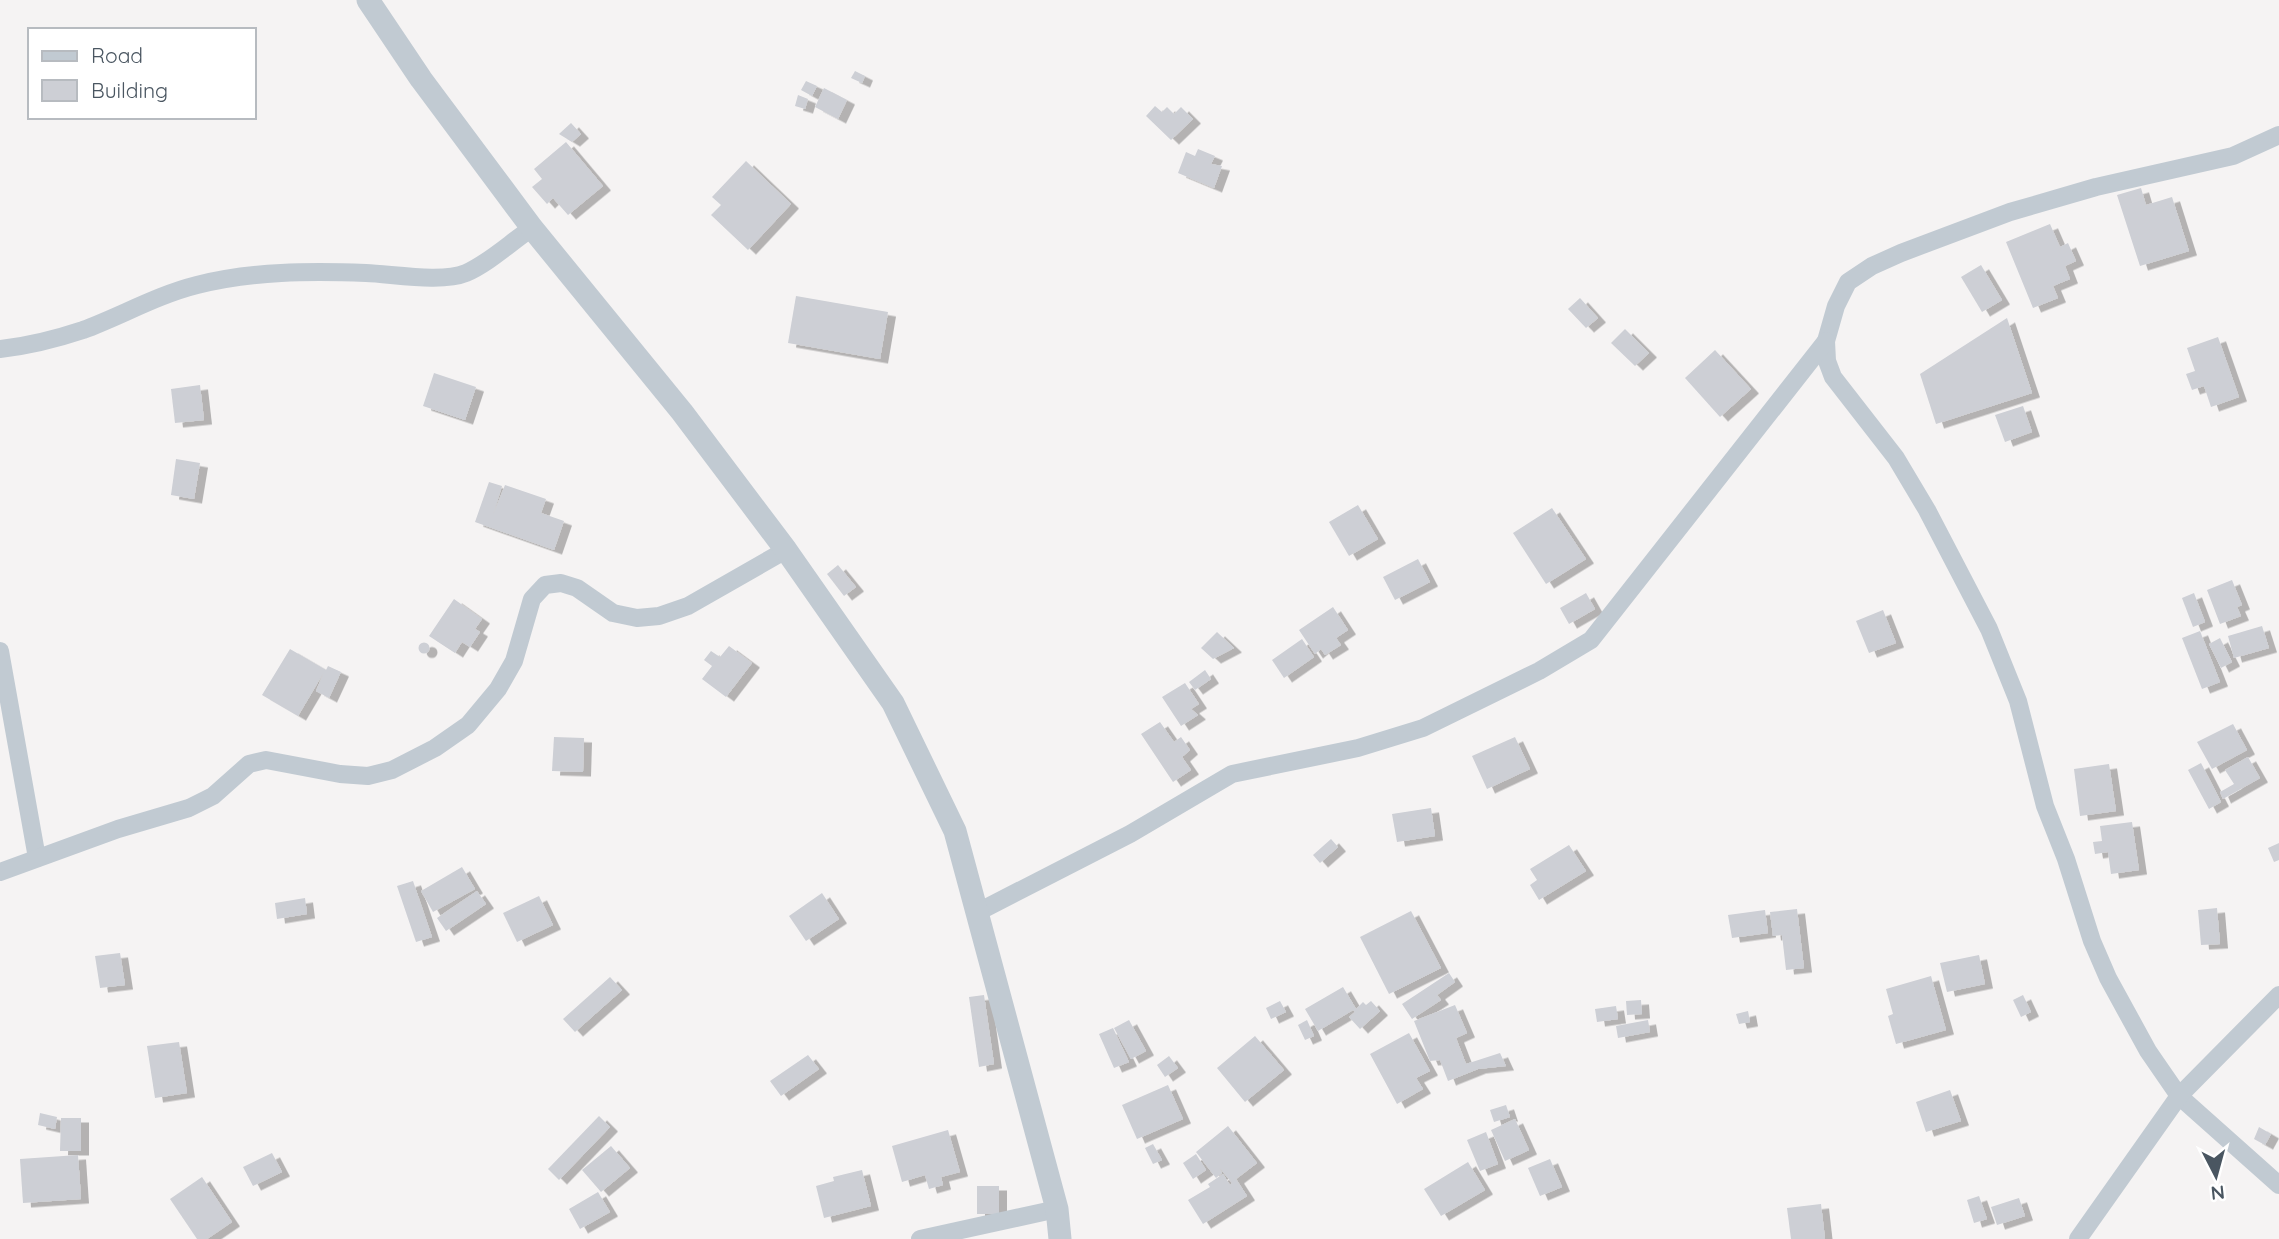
<svg xmlns="http://www.w3.org/2000/svg" width="2279" height="1239" font-family="Quicksand,sans-serif">
<style>
.building{fill:#cdcfd5;filter:url(#shadow)}
.lines{fill:none;stroke-linecap:round;stroke-linejoin:round}
.minor{stroke:#c1cad2;stroke-width:18}
.tertiary{stroke:#c1cad2;stroke-width:23}
</style>
<defs>
<filter id="shadow"><feDropShadow dx="8" dy="4.5" stdDeviation="0" flood-color="#0004"/></filter>
</defs>
<rect width="100%" height="100%" fill="#f5f3f3"/>
<!-- building -->
<g class="building">
<path d="M855,71L865,76L862,83L851,78Z"/>
<path d="M806,81L817,86L812,96L801,90Z"/>
<path d="M824,88L847,100L838,119L815,107Z"/>
<path d="M798,95L808,99L805,109L795,106Z"/>
<path d="M1155,106L1162,112L1167,107L1174,114L1181,107L1193,119L1171,140L1146,116Z"/>
<path d="M571,123L581,134L572,142L559,134Z"/>
<path d="M566,142L603,186L568,215L553,198L547,204L532,187L542,179L534,169Z"/>
<path d="M1198,149L1215,156L1211,164L1222,166L1214,188L1178,173L1186,152L1195,156Z"/>
<path d="M746,161L791,204L748,250L711,215L721,205L712,197Z"/>
<path d="M2141,188L2146,205L2172,197L2189,251L2140,266L2117,195Z"/>
<path d="M2050,224L2060,247L2068,243L2076,261L2065,266L2070,279L2053,286L2058,298L2033,308L2006,242Z"/>
<path d="M1981,265L2002,300L1982,312L1961,277Z"/>
<path d="M796,296L888,312L880,359L788,343Z"/>
<path d="M1580,298L1598,318L1586,328L1568,309Z"/>
<path d="M2007,318L2032,393L1936,424L1920,374Z"/>
<path d="M1625,329L1649,353L1635,366L1611,343Z"/>
<path d="M2218,337L2239,397L2211,407L2204,386L2192,390L2186,374L2195,371L2187,348Z"/>
<path d="M1715,350L1751,389L1720,417L1685,378Z"/>
<path d="M434,373L476,387L465,420L423,406Z"/>
<path d="M200,385L204,420L175,423L171,389Z"/>
<path d="M2023,406L2032,432L2005,442L1995,415Z"/>
<path d="M176,459L200,463L194,499L171,495Z"/>
<path d="M489,482L502,486L493,515L505,485L546,499L541,513L564,521L554,550L475,522Z"/>
<path d="M1358,505L1378,539L1349,556L1329,522Z"/>
<path d="M1552,508L1586,559L1546,584L1513,533Z"/>
<path d="M1418,559L1430,582L1395,600L1383,577Z"/>
<path d="M838,565L856,587L844,596L827,574Z"/>
<path d="M2232,580L2242,605L2237,607L2241,616L2220,624L2207,590Z"/>
<path d="M1586,593L1595,609L1569,624L1560,608Z"/>
<path d="M2194,593L2205,622L2193,627L2182,598Z"/>
<path d="M454,599L482,619L475,629L480,632L470,647L462,642L455,653L429,636Z"/>
<path d="M1333,607L1348,630L1336,638L1341,645L1325,655L1321,649L1315,654L1299,630Z"/>
<path d="M1883,610L1896,643L1869,653L1856,621Z"/>
<path d="M2262,626L2269,648L2234,658L2228,636Z"/>
<path d="M2200,631L2220,682L2202,689L2182,638Z"/>
<path d="M1217,632L1234,648L1213,659L1201,648Z"/>
<path d="M2220,638L2232,662L2221,668L2209,644Z"/>
<path d="M1302,639L1314,657L1284,678L1272,660Z"/>
<circle cx="424" cy="648" r="5.5"/>
<path d="M729,646L752,663L726,697L702,679L712,666L704,660L711,651L720,657Z"/>
<path d="M290,649L326,670L328,666L341,672L329,698L316,691L324,672L298,716L262,695Z"/>
<path d="M1205,670L1211,679L1195,690L1189,682Z"/>
<path d="M1185,683L1199,704L1191,709L1198,715L1181,726L1162,697Z"/>
<path d="M1160,722L1174,742L1181,737L1190,750L1182,757L1191,770L1173,782L1141,734Z"/>
<path d="M2233,724L2247,750L2212,769L2197,742Z"/>
<path d="M554,737L584,738L583,772L552,771Z"/>
<path d="M1515,737L1530,769L1487,789L1472,756Z"/>
<path d="M2248,757L2260,778L2223,799L2220,792L2234,784L2225,770Z"/>
<path d="M2201,763L2221,802L2209,809L2188,770Z"/>
<path d="M2109,764L2116,811L2080,816L2074,769Z"/>
<path d="M1431,808L1435,836L1397,842L1392,814Z"/>
<path d="M2132,822L2139,870L2111,874L2108,852L2095,854L2093,842L2102,841L2100,826Z"/>
<path d="M1331,839L1338,847L1320,863L1313,855Z"/>
<path d="M2279,843V860L2274,862L2268,848Z"/>
<path d="M1569,845L1586,871L1539,900L1530,885L1537,880L1530,869Z"/>
<path d="M462,867L475,889L433,912L421,891Z"/>
<path d="M413,881L432,937L416,942L397,886Z"/>
<path d="M477,891L486,904L446,931L437,918Z"/>
<path d="M822,893L839,919L806,941L789,916Z"/>
<path d="M539,896L553,925L517,942L503,913Z"/>
<path d="M305,898L307,914L277,919L275,903Z"/>
<path d="M2217,908L2220,944L2201,945L2198,910Z"/>
<path d="M1797,909L1804,968L1786,970L1782,935L1773,936L1770,912Z"/>
<path d="M1765,910L1768,933L1732,938L1728,915Z"/>
<path d="M1411,911L1441,968L1389,994L1360,937Z"/>
<path d="M120,953L125,985L100,988L95,956Z"/>
<path d="M1979,955L1985,984L1947,992L1940,963Z"/>
<path d="M1449,973L1455,982L1437,995L1441,1000L1412,1019L1402,1004Z"/>
<path d="M1931,976L1946,1030L1896,1044L1888,1016L1893,1014L1886,989Z"/>
<path d="M610,977L622,990L575,1032L563,1019Z"/>
<path d="M1343,987L1356,1009L1363,1002L1366,1005L1371,1001L1380,1011L1360,1029L1349,1017L1355,1012L1353,1010L1318,1031L1305,1009Z"/>
<path d="M984,995L994,1064L979,1067L969,997Z"/>
<path d="M2023,995L2031,1012L2021,1017L2013,1000Z"/>
<path d="M1641,1000L1642,1014L1627,1015L1626,1001Z"/>
<path d="M1280,1001L1286,1012L1271,1019L1266,1008Z"/>
<path d="M1455,1005L1467,1033L1456,1038L1466,1064L1500,1053L1506,1066L1478,1069L1448,1081L1440,1060L1430,1061L1414,1021Z"/>
<path d="M1616,1006L1618,1019L1597,1022L1595,1009Z"/>
<path d="M1748,1011L1750,1022L1739,1024L1736,1014Z"/>
<path d="M1129,1020L1146,1051L1131,1059L1114,1028Z"/>
<path d="M1307,1020L1314,1036L1305,1040L1298,1025Z"/>
<path d="M1648,1020L1650,1032L1618,1038L1616,1026Z"/>
<path d="M1113,1028L1129,1062L1114,1068L1099,1034Z"/>
<path d="M1409,1033L1430,1071L1416,1078L1423,1089L1397,1104L1370,1054Z"/>
<path d="M1255,1036L1284,1070L1245,1102L1217,1068Z"/>
<path d="M179,1042L187,1093L155,1098L147,1046Z"/>
<path d="M808,1055L819,1069L781,1096L770,1081Z"/>
<path d="M1169,1056L1178,1068L1165,1077L1157,1065Z"/>
<path d="M1168,1085L1183,1119L1137,1139L1122,1105Z"/>
<path d="M1950,1090L1961,1121L1926,1132L1916,1102Z"/>
<path d="M1506,1105L1510,1117L1494,1122L1490,1110Z"/>
<path d="M40,1113L57,1117L55,1129L38,1125Z"/>
<path d="M599,1116L610,1127L559,1180L548,1169Z"/>
<path d="M61,1118H81V1151H60Z"/>
<path d="M1515,1119L1529,1150L1505,1161L1491,1130Z"/>
<path d="M1228,1126L1257,1163L1236,1179L1247,1196L1203,1224L1188,1200L1210,1187L1208,1184L1223,1174L1230,1185L1232,1183L1219,1167L1222,1173L1216,1178L1196,1152Z"/>
<path d="M2259,1127L2271,1134L2265,1145L2254,1139Z"/>
<path d="M948,1130L960,1172L941,1177L943,1185L929,1189L925,1175L902,1182L892,1146Z"/>
<path d="M1486,1132L1498,1164L1480,1171L1467,1140Z"/>
<path d="M1153,1144L1162,1160L1153,1164L1145,1148Z"/>
<path d="M611,1146L630,1168L601,1192L582,1170Z"/>
<path d="M272,1153L282,1172L253,1186L243,1167Z"/>
<path d="M1196,1154L1206,1170L1193,1179L1183,1163Z"/>
<path d="M78,1155L81,1199L23,1203L20,1159Z"/>
<path d="M1550,1159L1562,1187L1540,1196L1528,1168Z"/>
<path d="M1468,1162L1485,1190L1441,1216L1424,1189Z"/>
<path d="M862,1170L871,1206L824,1218L816,1186L834,1181L833,1177Z"/>
<path d="M202,1177L232,1222L207,1239H197L170,1199Z"/>
<rect x="977" y="1186" width="22" height="28"/>
<path d="M598,1192L610,1212L580,1229L569,1209Z"/>
<path d="M1979,1196L1987,1219L1974,1223L1967,1200Z"/>
<path d="M2019,1198L2025,1216L1997,1225L1991,1207Z"/>
<path d="M1821,1204L1825,1239H1791L1787,1208Z"/>
</g>
<g class="lines">
<!-- minor -->
<g class="minor">
<path d="M2279,135L2233,156L2096,187L2010,212L1901,253L1872,266L1848,282L1836,306L1826,341L1827,361L1833,377L1896,458L1927,510L1989,629L2018,701L2045,806L2066,859L2092,941L2108,978L2148,1051L2179,1096L2279,1185"/>
<path d="M0,349C28,346 56,339 83,330C121,316 157,295 197,285C252,271 310,271 366,273C393,274 442,283 466,273C489,263 511,242 532,228"/>
<path d="M0,651L37,858"/>
<path d="M0,872L118,829L189,808L213,796L249,764L266,760L340,774L368,776L392,770L435,748L468,725L498,689L514,661L532,599L545,585L561,583L577,588L613,613L637,618L659,616L688,606L786,550"/>
<path d="M978,912L1130,834L1232,774L1358,748L1423,728L1539,671L1591,640L1826,341"/>
<path d="M920,1239L1057,1209"/>
<path d="M2078,1239L2179,1096L2279,995"/>
</g>
<!-- tertiary -->
<path class="tertiary" d="M368,0L421,79L532,228L682,412L786,550L893,703L955,831L1057,1209L1060,1239"/>
</g>
<!-- legend -->
<rect x="28" y="28" width="228" height="91" fill="#ffffff" stroke="#b7bbc0" stroke-width="2"/>
<rect x="42" y="51" width="35" height="10" fill="#c1cad2" stroke="#b7bbc0" stroke-width="2"/>
<text x="91" y="63" font-size="21" fill="#4a5661">Road</text>
<rect x="42" y="80" width="35" height="21" fill="#cdcfd5" stroke="#b7bbc0" stroke-width="2"/>
<text x="91" y="98" font-size="21" fill="#4a5661">Building</text>
<!-- north arrow -->
<g transform="translate(2216 1176) rotate(174)" stroke="#ffffff" stroke-width="5" paint-order="stroke">
<path d="M0-5L12 26L0 18L-12 26Z" fill="#4a5661"/>
<text y="-10" font-size="19" font-weight="bold" text-anchor="middle" fill="#4a5661">N</text>
</g>
</svg>
